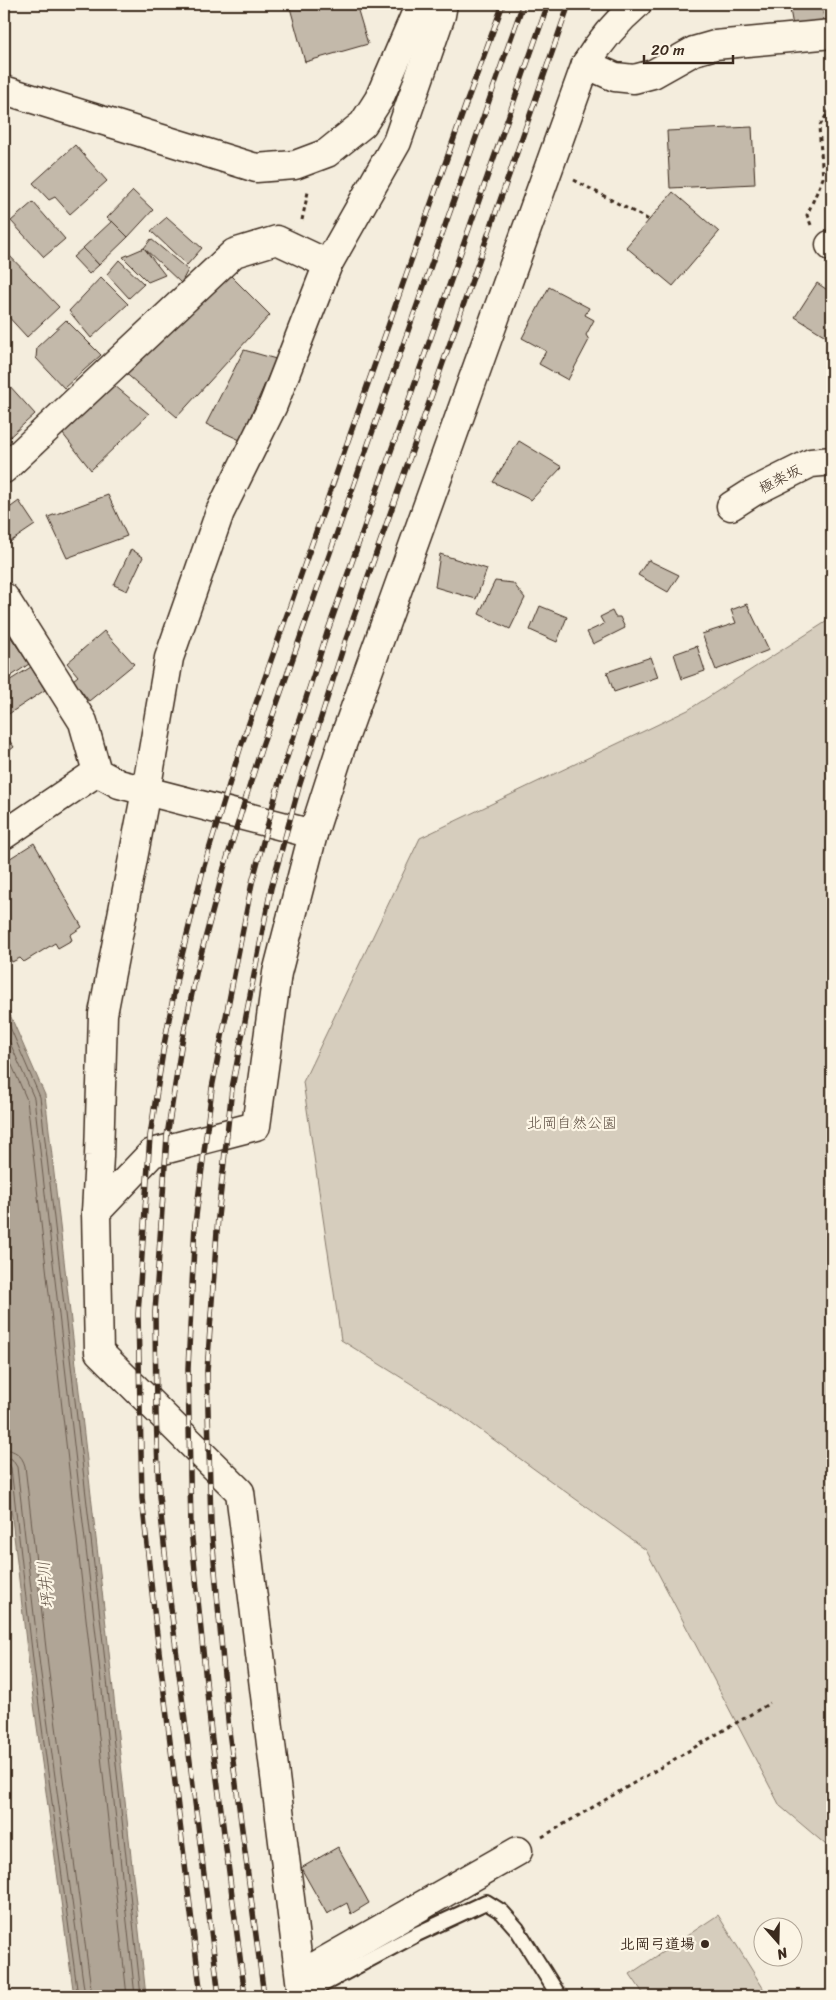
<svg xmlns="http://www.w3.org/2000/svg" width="836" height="2000" font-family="Sriracha,'Klee One',sans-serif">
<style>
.green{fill:#d6cdbd;stroke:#887c6e}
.water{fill:#b0a596;stroke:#817466}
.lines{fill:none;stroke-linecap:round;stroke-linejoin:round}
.shore{stroke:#6a5b4e;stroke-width:1}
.building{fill:#c3b9aa;stroke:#3b2a1e}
.service-casing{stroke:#3b2a1e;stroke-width:18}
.minor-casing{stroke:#3b2a1e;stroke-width:31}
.tertiary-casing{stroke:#3b2a1e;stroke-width:31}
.path{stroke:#3b2a1e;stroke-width:3;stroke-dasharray:4 4;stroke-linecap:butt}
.service{stroke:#fcf5e5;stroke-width:14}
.minor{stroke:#fcf5e5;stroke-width:28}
.tertiary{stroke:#fcf5e5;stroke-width:28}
.rail-casing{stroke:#3b2a1e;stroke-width:5.5}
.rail{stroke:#fcf5e5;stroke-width:4;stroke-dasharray:11;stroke-linecap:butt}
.poi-dot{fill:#3b2a1e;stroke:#fcf5e5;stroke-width:2}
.labels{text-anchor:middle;stroke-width:4.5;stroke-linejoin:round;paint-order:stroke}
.street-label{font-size:15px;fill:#3b2a1e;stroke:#fcf5e5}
.park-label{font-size:15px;fill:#625346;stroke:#fcf5e5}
.poi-label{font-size:15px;font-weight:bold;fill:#3b2a1e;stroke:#fcf5e5;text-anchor:end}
.water-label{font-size:16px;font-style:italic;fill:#645548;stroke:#fcf5e5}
</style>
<rect width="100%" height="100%" fill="#f4eddd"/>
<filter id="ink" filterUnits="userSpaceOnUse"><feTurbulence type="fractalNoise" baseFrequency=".02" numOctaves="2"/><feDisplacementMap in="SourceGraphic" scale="10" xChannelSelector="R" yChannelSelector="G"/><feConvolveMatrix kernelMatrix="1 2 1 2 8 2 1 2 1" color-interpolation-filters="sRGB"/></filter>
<g filter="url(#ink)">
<!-- green -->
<g class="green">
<path d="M832,618V1850L780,1806L646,1550L450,1408L341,1340L303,1082L420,838L688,710Z"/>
<path d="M718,1915L768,1996H645L630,1974Z"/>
</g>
<!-- water -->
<path class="water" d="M4,1001L45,1095L108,1643L146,1996H74L29,1668L4,1447Z"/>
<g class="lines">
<!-- shore -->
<g class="shore">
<path d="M4,1013L40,1097L103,1643L141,1996"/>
<path d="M4,1029L34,1098L97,1644L135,1996"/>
<path d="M4,1047L27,1100L89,1645L127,1996"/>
<path d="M4,1449C15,1450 22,1455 25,1466L48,1666L92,1996"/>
<path d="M4,1457L12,1459L17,1467L40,1667L85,1996"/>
<path d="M4,1463L9,1464L11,1468L34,1668L78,1996"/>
</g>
</g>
<!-- building -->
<g class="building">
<path d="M289,4H356L368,44L305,62Z"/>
<path d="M789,4H822L824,21L793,26Z"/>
<path d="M752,127L755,184L670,188L667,131Z"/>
<path d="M75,145L107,181L70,214L55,197L49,200L33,183Z"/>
<path d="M133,191L153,210L128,237L107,218Z"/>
<path d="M673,192L719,232L673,286L626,247Z"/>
<path d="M33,202L65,239L44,257L11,221Z"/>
<path d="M167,217L202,248L187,265L151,231Z"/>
<path d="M112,221L128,237L99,265L83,248Z"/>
<path d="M151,239L188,270L181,283L144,248Z"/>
<path d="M83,248L99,265L89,274L73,257Z"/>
<path d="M144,248L165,275L148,282L123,257Z"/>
<path d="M5,251L59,307L27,337L4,312V253Z"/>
<path d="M119,260L144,284L129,298L107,274Z"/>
<path d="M227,272L270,315L177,417L123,371Z"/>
<path d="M101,277L128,304L91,338L69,311Z"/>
<path d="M817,283L832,293V340L795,317Z"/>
<path d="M549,287L589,308L585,315L594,320L586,335L589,340L568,380L539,364L546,351L522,338Z"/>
<path d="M66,320L101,355L64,388L36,358L37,347Z"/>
<path d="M244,350L276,359L240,440L206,424Z"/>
<path d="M109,381L149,414L91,470L59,429Z"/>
<path d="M8,384L35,414L4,442V388Z"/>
<path d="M519,441L562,467L531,500L493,482Z"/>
<path d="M108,495L127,536L67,558L48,517Z"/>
<path d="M19,501L35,525L4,546V512Z"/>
<path d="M131,549L143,557L127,591L114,585Z"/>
<path d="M440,554L487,569L476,599L435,587Z"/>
<path d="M648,560L679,575L668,592L638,575Z"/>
<path d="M495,581L513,583L525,598L510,629L479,614Z"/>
<path d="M747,604L769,650L716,670L702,634L736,623L731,610Z"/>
<path d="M540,606L567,617L557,642L530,630Z"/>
<path d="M612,611L615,617H620L625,628L593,644L587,632L604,624L600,617Z"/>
<path d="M104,631L134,664L89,701L73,680L78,676L67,663Z"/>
<path d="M8,633L29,664L4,681V636Z"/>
<path d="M697,646L705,671L682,679L674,654Z"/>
<path d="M651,657L658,677L614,692L607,672Z"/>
<path d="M31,667L45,690L4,717V684Z"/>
<path d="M4,733L14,747L4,755Z"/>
<path d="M34,843L82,927L70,935L72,940L58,948L55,943L24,962L20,958L12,962L4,949V862Z"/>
<path d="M338,1847L369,1903L351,1914L347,1903L327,1914L301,1868Z"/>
</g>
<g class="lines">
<defs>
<path id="service" d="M301,1996L417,1934L486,1902L502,1912L517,1929L559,1996"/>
<g id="minor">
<path d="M4,90L256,168L295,165L327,153L363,124L379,99L420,4"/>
<path d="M830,245L832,247"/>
<path d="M4,469L234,253L277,240L328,264"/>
<path d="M731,506L753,492L811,463L832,461"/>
<path d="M4,597L83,722L97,772L119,784L313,834"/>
<path d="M4,835L97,772"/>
<path d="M300,1975L518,1851"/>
<path d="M302,1996L240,1492L99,1352L96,1212L152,1153L256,1126L277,973L313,834L340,750L586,64L615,77L634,79L653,74L694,51L715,45L832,34"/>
</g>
<g id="tertiary">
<path d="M586,64C600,41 616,22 637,4"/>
<path d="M96,1212L99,1156L103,1014L146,791L169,658L220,512L273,405L328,264L397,142L441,15L443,4"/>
</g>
</defs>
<!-- service casing -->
<use href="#service" class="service-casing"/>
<!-- minor casing -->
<use href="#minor" class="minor-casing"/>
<!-- tertiary casing -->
<use href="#tertiary" class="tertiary-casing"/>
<!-- path -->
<g class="path">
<path d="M574,180L649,220"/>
<path d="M302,220L308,192"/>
<path d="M811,225L807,215L823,178L819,127L832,106"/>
<path d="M542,1837L770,1703"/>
</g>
<!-- service -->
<use href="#service" class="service"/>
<!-- minor -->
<use href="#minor" class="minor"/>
<!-- tertiary -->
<use href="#tertiary" class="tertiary"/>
<defs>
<g id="rail">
<path d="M201,1996L153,1602L142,1498L138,1314L150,1136L164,1045L179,967L204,866L241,746L467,101L503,4"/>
<path d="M219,1996L170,1600L159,1496L156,1413L155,1312L167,1136L181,1047L197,969L224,868L262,746L523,4"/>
<path d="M245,1996L211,1732L191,1529L188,1369L195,1224L212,1088L252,883L280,779L327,633L548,4"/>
<path d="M264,1996L229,1731L211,1525L207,1371L218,1217L232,1088L271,888L299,787L345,642L569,4"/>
</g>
</defs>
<!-- rail casing -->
<use href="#rail" class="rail-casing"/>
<!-- rail -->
<use href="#rail" class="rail"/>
</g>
</g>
<!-- markers -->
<circle class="poi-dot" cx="705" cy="1944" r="5"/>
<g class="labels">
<!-- street labels -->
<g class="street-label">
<text transform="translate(780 479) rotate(-27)" y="5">極楽坂</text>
</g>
<!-- park labels -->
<g class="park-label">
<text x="572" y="1128">北岡自然公園</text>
</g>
<!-- poi labels -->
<g class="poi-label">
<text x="695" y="1949">北岡弓道場</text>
</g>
<!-- water labels -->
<g class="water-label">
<text transform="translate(45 1585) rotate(-96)" y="6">坪井川</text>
</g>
</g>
<!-- margin -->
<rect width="836" height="2000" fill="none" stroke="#fcf5e5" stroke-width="20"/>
<rect x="10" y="10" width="816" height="1980" fill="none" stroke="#3b2a1e" stroke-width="2" filter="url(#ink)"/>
<!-- north arrow -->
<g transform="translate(778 1942) rotate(160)"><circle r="24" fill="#fcf5e5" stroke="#afa495"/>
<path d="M0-4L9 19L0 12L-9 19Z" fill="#3b2a1e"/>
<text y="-8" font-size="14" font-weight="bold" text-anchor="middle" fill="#3b2a1e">N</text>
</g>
<!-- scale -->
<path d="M644 55v8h89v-8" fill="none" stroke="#3b2a1e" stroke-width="2.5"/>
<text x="651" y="55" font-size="15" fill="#3b2a1e" stroke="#fcf5e5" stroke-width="4" paint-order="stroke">20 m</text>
</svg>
